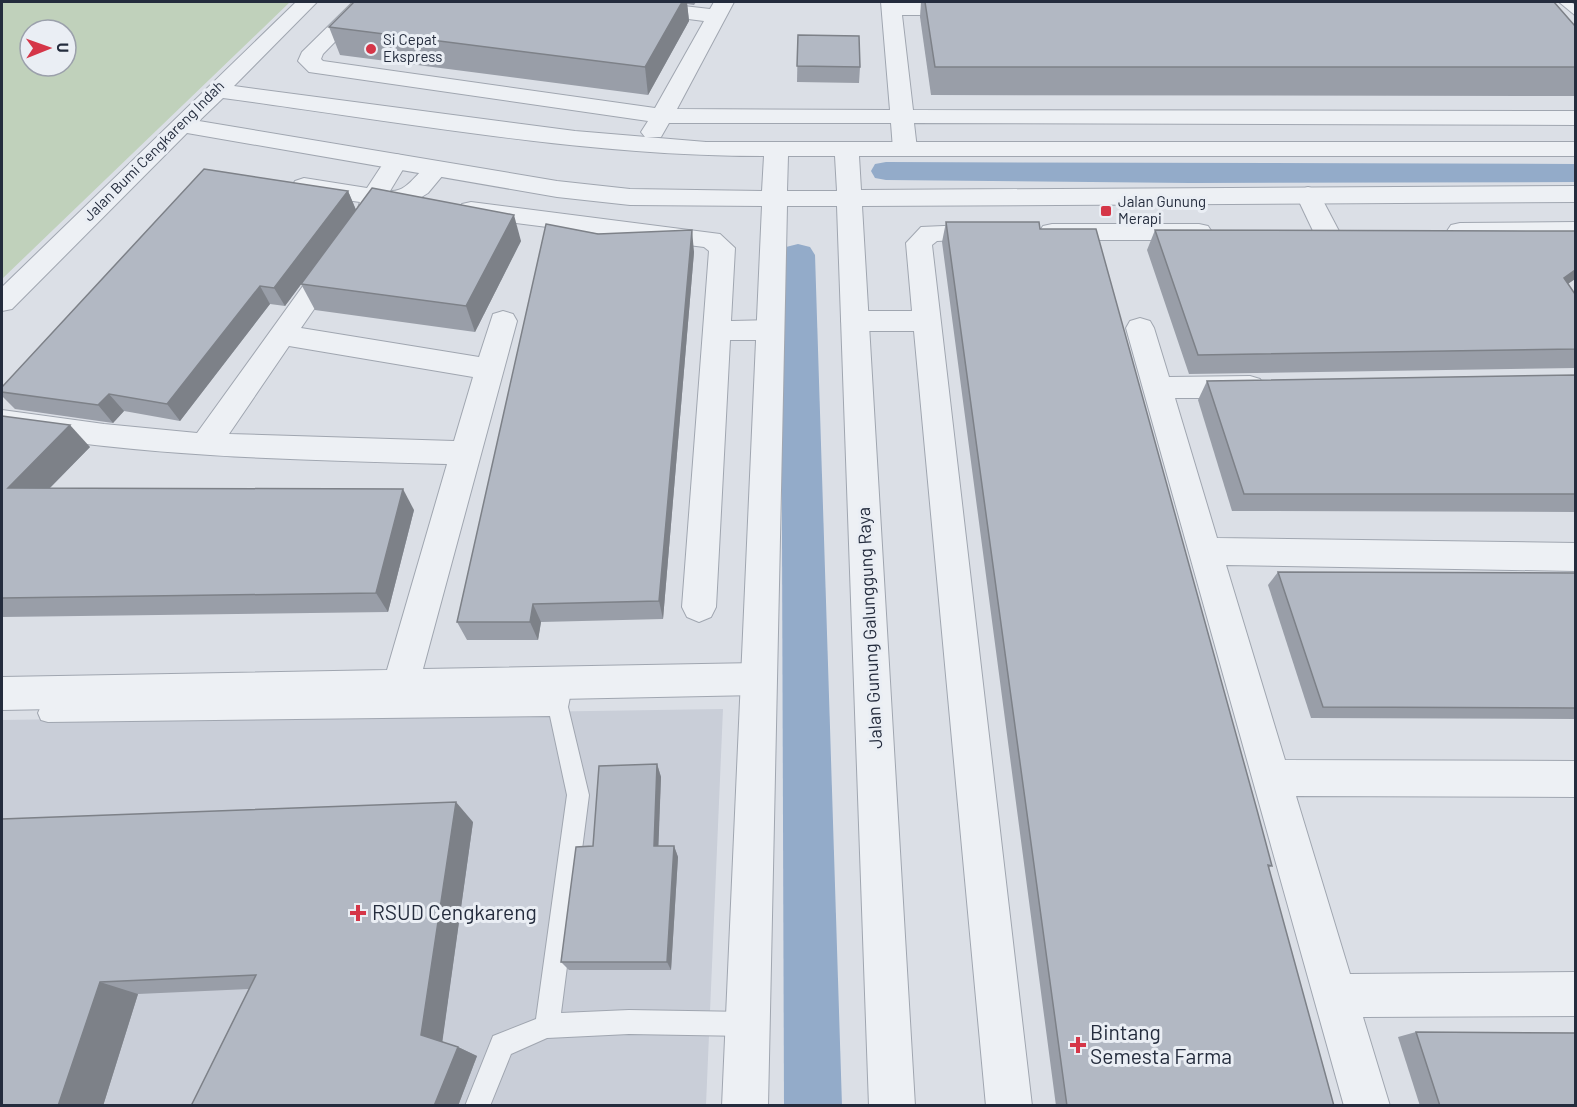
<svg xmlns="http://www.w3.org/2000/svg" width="1577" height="1107" font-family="Barlow,sans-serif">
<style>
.built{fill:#c9ced8}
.green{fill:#c0d1bb;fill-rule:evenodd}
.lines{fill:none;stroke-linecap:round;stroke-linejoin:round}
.canal{fill:#93abc9;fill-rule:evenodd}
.service-casing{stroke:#a0a6b0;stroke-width:2}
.minor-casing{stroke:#a0a6b0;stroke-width:2}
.tertiary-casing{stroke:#a0a6b0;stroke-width:2}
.service{fill:#edf0f4;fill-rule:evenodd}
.minor{fill:#edf0f4;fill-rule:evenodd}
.tertiary{fill:#edf0f4;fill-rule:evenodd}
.wall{fill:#999ea8}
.shaded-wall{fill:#7d8188}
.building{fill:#b2b8c3;stroke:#7d8188;stroke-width:1.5}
.poi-dot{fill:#d53648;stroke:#eaeef4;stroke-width:2}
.labels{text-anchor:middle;stroke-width:6;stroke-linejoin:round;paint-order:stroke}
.far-poi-label{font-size:15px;fill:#242c3d;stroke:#eaeef4;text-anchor:start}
.far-street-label{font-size:15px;fill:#242c3d;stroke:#eaeef4}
.street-label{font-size:18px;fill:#242c3d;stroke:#eaeef4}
.near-poi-label{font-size:21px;fill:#242c3d;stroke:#eaeef4;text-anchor:start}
</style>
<rect width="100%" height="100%" fill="#dbdfe6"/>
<!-- built -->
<path class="built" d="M723,709L706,1105H2V720Z"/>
<!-- green -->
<path class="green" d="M2,2H290L2,279ZM30,30H66V66H30Z"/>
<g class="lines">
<!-- canal -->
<g class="canal">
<path d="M886,162L1576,164V182L1190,183L886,180L875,178L871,171L875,164Z"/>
<path d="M798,244L810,247L815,255L842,1106H784L781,255L786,247Z"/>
</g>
<defs>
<g id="service">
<path d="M1559,2H1571L1576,6V16Z"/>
<path d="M560,688L567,691L570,697L568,707L589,795L561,1013L629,1010L747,1012L755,1016L759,1024L755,1032L747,1036L629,1034L547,1038L511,1054L490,1106H465L493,1036L536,1019L567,795L550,716L48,722L41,720L38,713L41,706L48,704L550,698L553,691Z"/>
</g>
<g id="minor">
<path d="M353,2H374L323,54L321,59L323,61L655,108L704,21L602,8L595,6L592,2H648L710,9L714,2H734L677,109L890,110L881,2L965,3L972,5L975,9L972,13L965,15H902L913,110L1576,111V125L914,123L917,149L913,154H897L893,149L891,123H669L661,137H645L641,132L648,121L309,72L298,61L302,52Z"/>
<path d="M396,154L404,156L408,161L390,191C414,193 419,157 445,164L448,169L428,193L420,198L422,202L419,207L382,214L377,223L368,225L359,223L355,217L360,202L304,194L295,191L292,186L295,181L304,178L367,188L388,156Z"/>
<path d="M1308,187L1317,190L1320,195L1340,233L1336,239L1327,241L1318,239L1314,233L1296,195L1299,190Z"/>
<path d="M471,202L720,234L735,248L731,321L770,320L780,323L784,330L780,337L770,340H730L716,607L711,617L699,622L687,617L682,607L709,251L704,247L462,216L458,210L462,204Z"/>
<path d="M1576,222V238L1460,239L1451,237L1447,231L1451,225L1460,223Z"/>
<path d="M989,224L998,226L1002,232L998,238L937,241L932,245L1032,1106H986L914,331H855L845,328L841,321L845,314L855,311H912L906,243L921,227Z"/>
<path d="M1052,224H1199L1208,226L1212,232L1208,238L1199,240H1052L1043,238L1039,232L1043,226Z"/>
<path d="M335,251L344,254L348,260L301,328L479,357L493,314L503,311L513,314L517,321L423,669L757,663L770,668L775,679L770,690L757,695L2,710V677L387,670L447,464C298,460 149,457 2,432V410L104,424L197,433L326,254ZM289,346L473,377L454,441L229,434Z"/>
<path d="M1140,318L1150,321L1154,328L1169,377L1250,376L1260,379L1265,387L1260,395L1250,398H1175L1217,538L1576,543V571L1226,565L1285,760L1576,761V797L1296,796L1350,974L1576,972V1016L1363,1017L1390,1106H1344L1126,328L1130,321Z"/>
</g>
<path id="tertiary" d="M296,2H317L234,86L575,131L706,142H1576V156H859L861,190L1576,186V202L862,206L915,1106H869L837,206H787L768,1106H722L762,206L630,205L557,197L187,133L12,309L2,311V287ZM223,98C402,122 583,156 764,156L762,191L630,189L557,181L199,121ZM788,156H835L837,191H787Z"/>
</defs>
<!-- service casing -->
<use href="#service" class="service-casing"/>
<!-- minor casing -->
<use href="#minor" class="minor-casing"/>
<!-- tertiary casing -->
<use href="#tertiary" class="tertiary-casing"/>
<!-- service -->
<use href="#service" class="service"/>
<!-- minor -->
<use href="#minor" class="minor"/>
<!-- tertiary -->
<use href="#tertiary" class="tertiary"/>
</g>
<!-- wall -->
<g class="wall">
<path d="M354,2H696L694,5L687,4L689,21L648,95L340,55L329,27Z"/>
<path d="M921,2H1554L1575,26V96L931,95L920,17Z"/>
<path d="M798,35L860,67L859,83L797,82Z"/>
<path d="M348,191L356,210L285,306L270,304L180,421L124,411L113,423L15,409L2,396V387Z"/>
<path d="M946,222L1040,229L1272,866L1268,868L1334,1106H1056L942,242Z"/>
<path d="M1155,230L1575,231V279L1568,284L1575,294V368L1189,374L1147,250Z"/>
<path d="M521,241L475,332L315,310L301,284Z"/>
<path d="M694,252L663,619L541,622L538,640H467L457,622Z"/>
<path d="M1575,375V512L1232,511L1198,400L1207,381Z"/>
<path d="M2,416L90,447L50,488L414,510L388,612L2,617Z"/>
<path d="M1278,572L1575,573V719L1311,718L1268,585Z"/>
<path d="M657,764L661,777L658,846H674L678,857L671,970H569L561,962Z"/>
<path d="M2,819L473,822L442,1042L458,1047L477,1056L458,1106H191L249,989L138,994L103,1106H2Z"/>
<path d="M1416,1032L1575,1106H1420L1398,1037Z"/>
</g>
<!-- shaded-wall -->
<g class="shaded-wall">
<path d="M682,2H687L689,21L648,95L645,67Z"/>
<path d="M348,191L356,210L285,306L274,288Z"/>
<path d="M514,215L521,241L475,332L466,306Z"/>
<path d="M692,230L694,252L663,619L659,601Z"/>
<path d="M1575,270V279L1548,297L1564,278Z"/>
<path d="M260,286L270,304L180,421L167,404Z"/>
<path d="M109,394L124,411L113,423L98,405Z"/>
<path d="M70,425L90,447L30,508L8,488Z"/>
<path d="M403,489L414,510L388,612L376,593Z"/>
<path d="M533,604L541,622L538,640L530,622Z"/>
<path d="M657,764L661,777L658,858L654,846Z"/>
<path d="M456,802L473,822L442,1044L421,1035Z"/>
<path d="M674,846L678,857L671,970L667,962Z"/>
<path d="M100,982L138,994L103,1106H58Z"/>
<path d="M458,1047L477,1056L458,1106H434Z"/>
</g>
<!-- building -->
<g class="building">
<path d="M354,2H682L645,67L329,27Z"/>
<path d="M925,2H1554L1575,26V67H935Z"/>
<path d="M798,35L859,36L860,67L797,66Z"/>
<path d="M204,169L348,191L274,288L260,286L167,404L109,394L98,405L2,392V387Z"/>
<path d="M372,188L514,215L466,306L301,284Z"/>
<path d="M946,222H1039L1040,229H1096L1257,810L1272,866L1268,865L1334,1106H1067Z"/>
<path d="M546,224L598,234L692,230L659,601L533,604L530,622H457Z"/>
<path d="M1155,230L1575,231V270L1564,278L1575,294V349L1198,355Z"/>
<path d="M1575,375V494H1244L1207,381Z"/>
<path d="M2,416L70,425L8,488L403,489L376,593L2,598Z"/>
<path d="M1278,572L1575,573V708L1323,707Z"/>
<path d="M657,764L654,846H674L667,962H561L576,847L593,846L599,766Z"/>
<path d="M456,802L421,1035L458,1047L434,1106H191L256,975L100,982L58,1106H2V819Z"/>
<path d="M1416,1032L1575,1033V1106H1440Z"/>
</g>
<!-- markers -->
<g class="poi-dot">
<circle cx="371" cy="49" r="6"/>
<rect x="1100" y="205" width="12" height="12" rx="3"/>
<path d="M355 904h6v6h6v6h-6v6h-6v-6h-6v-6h6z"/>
<path d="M1075 1036h6v6h6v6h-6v6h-6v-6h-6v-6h6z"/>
</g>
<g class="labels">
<!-- far-poi labels -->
<g class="far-poi-label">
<text x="383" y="45">Si Cepat<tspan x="383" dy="17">Ekspress</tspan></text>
<text x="1118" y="207">Jalan Gunung<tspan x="1118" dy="17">Merapi</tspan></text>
</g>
<!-- far-street labels -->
<g class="far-street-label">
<text transform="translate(154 151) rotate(-45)" y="5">Jalan Bumi Cengkareng Indah</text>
</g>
<!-- street labels -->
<g class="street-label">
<text transform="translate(870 628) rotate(-93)" y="6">Jalan Gunung Galunggung Raya</text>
</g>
<!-- near-poi labels -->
<g class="near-poi-label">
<text x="372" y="920">RSUD Cengkareng</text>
<text x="1090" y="1040">Bintang<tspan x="1090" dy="24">Semesta Farma</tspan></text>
</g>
</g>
<!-- border -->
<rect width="1577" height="1107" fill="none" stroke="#242c3d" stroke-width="6"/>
<!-- north arrow -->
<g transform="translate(48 48) rotate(89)"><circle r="28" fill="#eaeef4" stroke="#9ba0ab" stroke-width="1.5"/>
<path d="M0-4.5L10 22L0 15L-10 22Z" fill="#d53648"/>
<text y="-9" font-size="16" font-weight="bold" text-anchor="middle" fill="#242c3d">U</text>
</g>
</svg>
